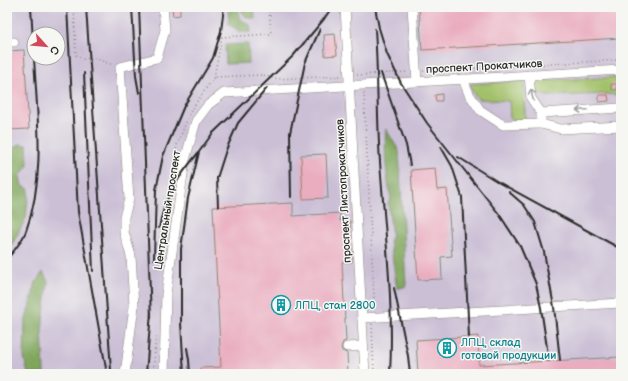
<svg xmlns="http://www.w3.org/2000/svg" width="628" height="381" font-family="'Balsamiq Sans',sans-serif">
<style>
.industrial{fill:#cbbfd5;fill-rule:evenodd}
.green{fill:#a1c068;stroke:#66764a}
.forest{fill:#80a65c;stroke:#566844}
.building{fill:#eaacbf}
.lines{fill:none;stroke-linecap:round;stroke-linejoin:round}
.minor-casing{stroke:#8e877a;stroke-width:10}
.path{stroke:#8e877a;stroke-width:1.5;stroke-dasharray:1 3;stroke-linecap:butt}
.minor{stroke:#fff;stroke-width:9}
.rail{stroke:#2b2b2b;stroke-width:2}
.oneway{stroke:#a0a0a0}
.labels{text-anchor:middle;stroke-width:3;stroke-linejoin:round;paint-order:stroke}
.street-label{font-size:11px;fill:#2b2b2b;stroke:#f6f6f2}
.culture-label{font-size:11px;fill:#0d838f;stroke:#f6f6f2;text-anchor:start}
</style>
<rect width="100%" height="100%" fill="#f6f6f2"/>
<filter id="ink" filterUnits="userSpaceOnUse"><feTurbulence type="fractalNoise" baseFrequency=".025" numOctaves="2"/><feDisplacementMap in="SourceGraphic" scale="8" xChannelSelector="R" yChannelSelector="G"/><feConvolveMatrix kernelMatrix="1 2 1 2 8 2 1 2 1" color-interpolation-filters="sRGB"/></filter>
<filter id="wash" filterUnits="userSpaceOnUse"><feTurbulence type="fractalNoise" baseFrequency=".012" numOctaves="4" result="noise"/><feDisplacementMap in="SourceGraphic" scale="16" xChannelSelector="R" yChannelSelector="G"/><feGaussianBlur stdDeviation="0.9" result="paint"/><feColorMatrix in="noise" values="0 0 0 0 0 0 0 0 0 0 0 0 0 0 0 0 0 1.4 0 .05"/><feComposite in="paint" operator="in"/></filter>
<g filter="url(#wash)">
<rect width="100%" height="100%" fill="#f1e3c9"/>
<!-- industrial -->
<path class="industrial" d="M7,7H621V374H7ZM34,34H58V58H34Z"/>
<!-- green -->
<g class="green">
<path d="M621,77V96L608,94L548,96L533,92L532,81Z"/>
<path d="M524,81L525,117L523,120H514L510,118L509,101L478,99L472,91L470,84Z"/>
</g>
<!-- forest -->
<g class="forest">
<path d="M228,7H238L239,18L250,25L251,32H239L235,28L229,25Z"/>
<path d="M239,7H254L255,19L246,17Z"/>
<path d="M248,44L249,63L226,64L225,45Z"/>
<path d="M386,129L399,151L406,286L397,289L390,241L392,236L388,203L391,198C386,176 384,151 386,129Z"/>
<path d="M19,144L27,145L28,165L20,176L22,186L29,189L26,218L14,241L7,251V153H10Z"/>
<path d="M43,272L48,282L42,329L44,374H28L24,357L25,323L36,282Z"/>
</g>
<g id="blocks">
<!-- building -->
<g class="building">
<path d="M419,7H621V38L422,50Z"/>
<path d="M172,8H180V15L173,16Z"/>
<path d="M335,34L337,55L325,56L324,35Z"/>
<path d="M24,50L29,129L7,130V51Z"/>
<path d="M611,84H617V90H612Z"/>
<path d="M442,94V101H436L435,95Z"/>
<path d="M599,95H608L609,101L599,102Z"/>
<path d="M326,154L328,198L303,199L301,155Z"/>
<path d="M435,168L437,190L447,189L452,256L441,257L442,279L418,280L411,170Z"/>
<path d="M293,203V216L340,213V221H350L352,262H342L346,341L343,342L341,347L342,351L347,353L348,374H201L200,368L221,367L213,207Z"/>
<path d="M478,336L479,365L621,357V374H418L416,340Z"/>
</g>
</g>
</g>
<g filter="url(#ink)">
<use href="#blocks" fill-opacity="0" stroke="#8e877a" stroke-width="1"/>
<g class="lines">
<defs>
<g id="minor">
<path d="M345,7L365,374"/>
<path d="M412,7L417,82"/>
<path d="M7,42H14"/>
<path d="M463,79L469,94L480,110L503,125L541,124V113L531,98L529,75"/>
<path d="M541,113L621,108"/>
<path d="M541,124L561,129L621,126"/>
<path d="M362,318L621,303"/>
<path d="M347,347L363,346"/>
<path d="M125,374L134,306L131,256L124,232V217L129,199L120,67L157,58L165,30L163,7"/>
<path d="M164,374L166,294L185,160L196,121L208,105L224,93L621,70"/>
</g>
</defs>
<!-- minor casing -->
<use href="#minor" class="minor-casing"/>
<!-- path -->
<g class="path">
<path d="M74,7L76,55L83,59L94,58L113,65"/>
<path d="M423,71L621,60"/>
<path d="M357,75L408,72"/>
<path d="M214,77L222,37L271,34L269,7"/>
<path d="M364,93L374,298L373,309"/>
<path d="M162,256L165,223L177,145L191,110L214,77L263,75L275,79L342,76"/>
<path d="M372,324L374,374"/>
<path d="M153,374L156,336"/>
</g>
<!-- minor -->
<use href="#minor" class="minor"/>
<!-- rail -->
<g class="rail">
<path d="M31,7L34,58"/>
<path d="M67,7L78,212L107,374"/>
<path d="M86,7L111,370"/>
<path d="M132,7L136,76L139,93"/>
<path d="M139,7L151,318"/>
<path d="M375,7L379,28L387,54L401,83L427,123L499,214L520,246L536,284L541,308L549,361"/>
<path d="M375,29C378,73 377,118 380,162C385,233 394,303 390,374"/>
<path d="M84,73L93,271"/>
<path d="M381,73L406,145L410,165"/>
<path d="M441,147L452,166L462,197L469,337"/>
<path d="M458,157L498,182L621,249"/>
<path d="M509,192L524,205L535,222L544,252L554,307L560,360"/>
<path d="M291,197L290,133L305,63L320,29"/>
<path d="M218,207L217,178L226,150L238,123L267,88"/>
<path d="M159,228C165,195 177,179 198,153"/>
<path d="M7,259C14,251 22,242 26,231C46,176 37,115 34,58"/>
<path d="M154,259L156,190L163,156L184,106L213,58L221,31L224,7"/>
<path d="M394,288L408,356L410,374"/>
<path d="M187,348L189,360L190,374"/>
<path d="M146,374L151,312"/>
<path d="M184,374L181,323V249L188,198L199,152L212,134L293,56L324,19L332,7"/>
</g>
</g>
<!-- one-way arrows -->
<defs><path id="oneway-shaft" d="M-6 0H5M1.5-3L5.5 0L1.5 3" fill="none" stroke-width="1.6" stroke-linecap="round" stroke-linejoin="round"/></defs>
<g class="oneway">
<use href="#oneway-shaft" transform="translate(532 95) rotate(-104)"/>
<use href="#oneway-shaft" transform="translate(582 110) rotate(177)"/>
</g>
</g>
<!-- icons -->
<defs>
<symbol id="building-ring" viewBox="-11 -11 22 22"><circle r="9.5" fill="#f6f6f2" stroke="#0f9aa8" stroke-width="1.5"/><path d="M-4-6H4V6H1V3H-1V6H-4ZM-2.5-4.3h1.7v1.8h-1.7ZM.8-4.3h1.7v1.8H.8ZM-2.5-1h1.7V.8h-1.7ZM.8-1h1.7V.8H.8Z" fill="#0f9aa8"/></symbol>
</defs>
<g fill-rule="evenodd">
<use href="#building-ring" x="270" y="294" width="22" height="22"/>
<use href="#building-ring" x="436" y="337" width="22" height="22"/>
</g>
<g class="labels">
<!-- street labels -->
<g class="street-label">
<text transform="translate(484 66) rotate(-3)" y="4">проспект Прокатчиков</text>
<text transform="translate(343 191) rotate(-93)" y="4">проспект Листопрокатчиков</text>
<text transform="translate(167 210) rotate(-81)" y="4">Центральный проспект</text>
</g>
<!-- culture labels -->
<g class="culture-label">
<text x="295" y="309">ЛПЦ, стан 2800</text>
<text x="461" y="346">ЛПЦ, склад<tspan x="461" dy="13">готовой продукции</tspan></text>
</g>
</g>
<!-- margin -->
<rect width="628" height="381" fill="none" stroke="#f6f6f2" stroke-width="24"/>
<!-- north arrow -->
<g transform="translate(46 46) rotate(117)"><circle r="19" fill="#f6f6f2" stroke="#a5a5a2"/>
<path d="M0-3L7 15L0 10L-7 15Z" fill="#d1495b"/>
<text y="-6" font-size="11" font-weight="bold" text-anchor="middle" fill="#2b2b2b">С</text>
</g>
</svg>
